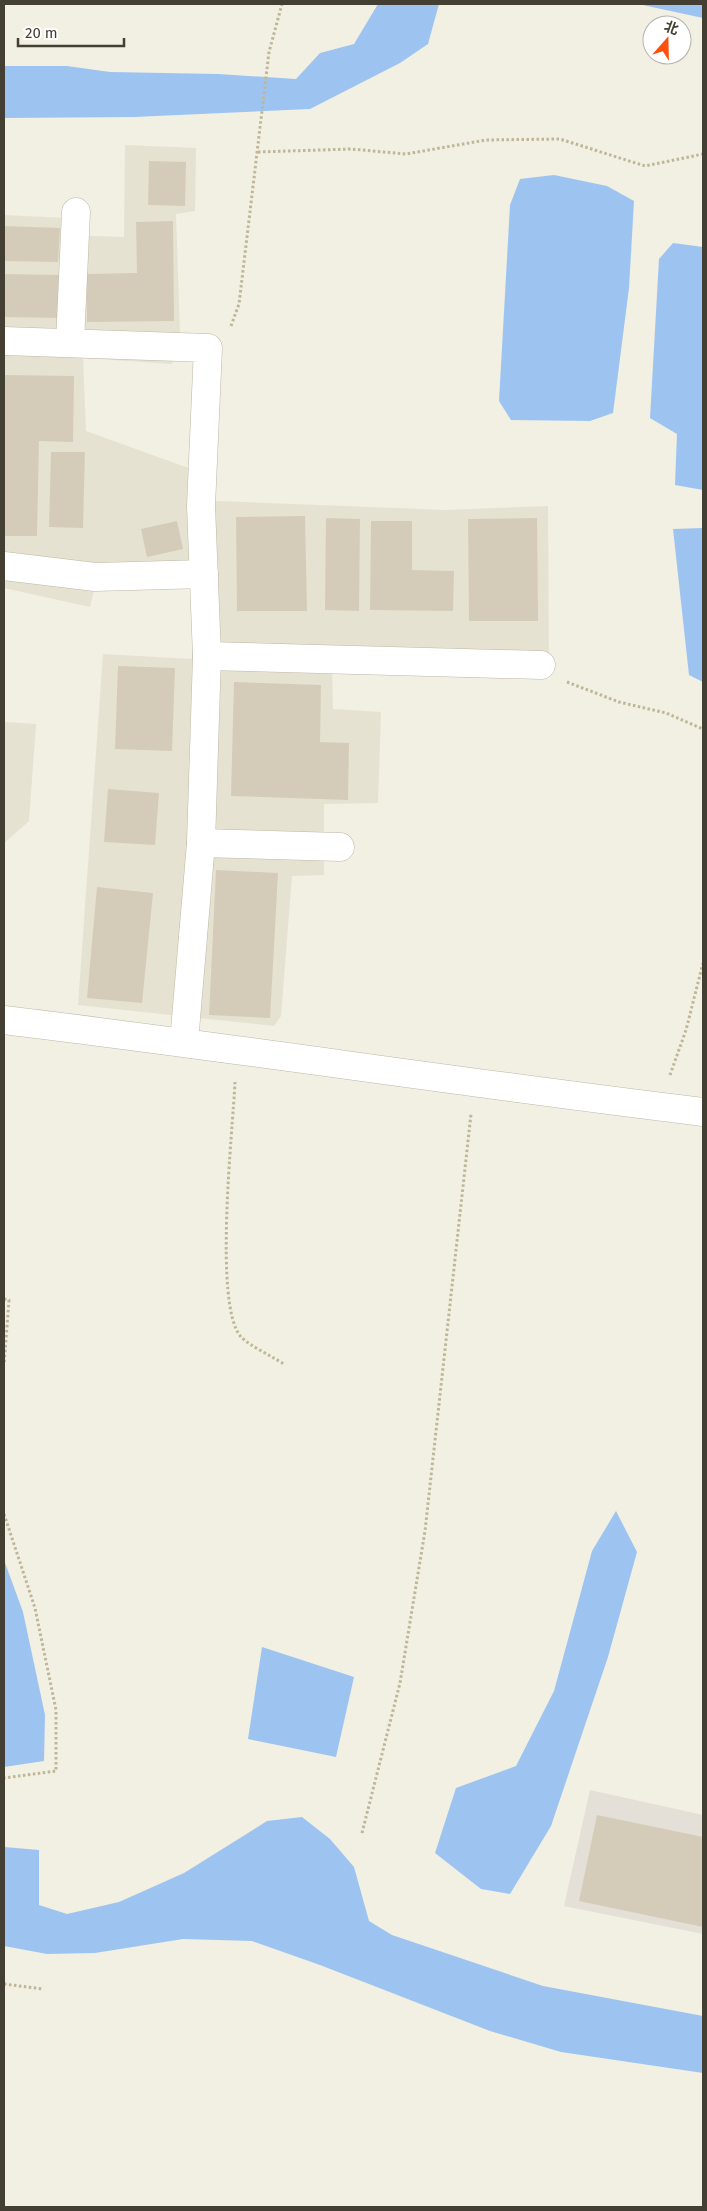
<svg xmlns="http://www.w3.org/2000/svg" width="707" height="2211" font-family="'Fira Sans','Noto Sans SC',sans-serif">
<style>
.residential{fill:#e6e2d1}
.industrial{fill:#e4e0d8}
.water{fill:#9dc4f1}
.building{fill:#d4ccb8}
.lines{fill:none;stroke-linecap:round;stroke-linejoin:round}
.minor-casing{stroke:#bdb8a6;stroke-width:29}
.path{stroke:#bfb697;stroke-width:3;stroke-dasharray:2.5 2.5;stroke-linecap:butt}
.minor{stroke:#fff;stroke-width:28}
</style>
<rect width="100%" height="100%" fill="#f2efe3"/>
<!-- residential -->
<g class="residential">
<path d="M125,145L196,148L195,211L176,214L180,334L172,364L83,358L86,431L191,469L190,500L446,510L548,506L549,662L332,669L333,709L381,712L378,803L324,804V875L292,876L281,1016L274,1026L78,1005L103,654L192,659L196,621L194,582L95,586L90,607L4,588V215L66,218L67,235L124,237Z"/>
<path d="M4,722L36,724L29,821L4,843Z"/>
</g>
<!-- industrial -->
<path class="industrial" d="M590,1790L703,1815V1934L564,1906Z"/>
<!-- water -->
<g class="water">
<path d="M378,4H439L428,44L400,63L310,109L134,117L4,118V66H67L110,72L218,74L296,79L320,53L354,44Z"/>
<path d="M638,4H703V18Z"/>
<path d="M554,175L607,186L634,201L629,288L613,413L590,421L511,420L499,401L510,205L520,179Z"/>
<path d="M673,243L703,247V490L675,485L677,434L650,418L659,259Z"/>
<path d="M703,528V682L689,675L673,529Z"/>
<path d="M616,1511L637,1552L608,1657L551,1826L510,1894L481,1889L435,1853L456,1788L516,1766L554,1691L592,1551Z"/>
<path d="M4,1560L23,1612L45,1715L44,1761L4,1767Z"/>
<path d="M262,1647L354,1677L336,1757L248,1739Z"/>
<path d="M302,1817L330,1839L354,1867L369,1921L392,1935L543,1986L703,2016V2073L561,2052L490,2031L320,1965L252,1941L183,1939L95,1953L47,1954L4,1946V1847L39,1850V1905L67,1914L119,1902L184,1873L267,1821Z"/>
</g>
<!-- building -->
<g class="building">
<path d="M149,161L186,162L185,206L148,205Z"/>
<path d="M173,221L174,321L87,322L86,274L137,273L136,222Z"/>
<path d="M4,226L60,228L58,262L4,261Z"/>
<path d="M4,274L62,275L61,318L4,317Z"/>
<path d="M4,375L74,376L73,442L39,441L37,536H4Z"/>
<path d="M51,452H85L83,528L49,527Z"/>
<path d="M305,516L307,611H237L236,517Z"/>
<path d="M326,518L360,519L359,611L325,610Z"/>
<path d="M537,518L538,621H469L468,519Z"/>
<path d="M177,521L183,549L147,557L141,529Z"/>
<path d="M371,521H412V570L454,571L453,611L370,610Z"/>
<path d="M118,666L175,668L172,751L115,749Z"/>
<path d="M234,682L321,685L320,742L349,743L348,800L231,796Z"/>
<path d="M108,789L159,793L155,845L104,842Z"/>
<path d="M216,870L278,873L270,1018L209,1015Z"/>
<path d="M97,887L153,893L142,1003L87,998Z"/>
<path d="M597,1815L703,1837V1927L579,1901Z"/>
</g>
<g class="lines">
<defs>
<g id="minor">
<path d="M4,341L208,348L201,506L207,656L201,843L184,1042"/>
<path d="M70,343L76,212"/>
<path d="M4,566L95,577L204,574"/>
<path d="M207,656L541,665"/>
<path d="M201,843L340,847"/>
<path d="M4,1020C237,1048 470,1084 703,1112"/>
</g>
</defs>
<!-- minor casing -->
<use href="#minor" class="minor-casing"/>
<!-- path -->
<g class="path">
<path d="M258,152L351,149L406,154L486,140L560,139L645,166L703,154"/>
<path d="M231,326L239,304L269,52L282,4"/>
<path d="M567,682L619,702L666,713L703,729"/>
<path d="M670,1075L686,1030L703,963"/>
<path d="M235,1082C233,1129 213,1305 241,1337C250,1346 273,1357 284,1364"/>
<path d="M4,1299L9,1300L4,1365"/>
<path d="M4,1514L35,1608L56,1710V1771L4,1778"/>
<path d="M362,1833L400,1683L425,1531L471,1114"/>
<path d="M4,1984L43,1989"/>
</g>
<!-- minor -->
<use href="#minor" class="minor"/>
</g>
<!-- border -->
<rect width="707" height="2211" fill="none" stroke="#443f33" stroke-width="10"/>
<!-- north arrow -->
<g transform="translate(667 40) rotate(20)"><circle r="24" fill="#ffffff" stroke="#b4b2ad"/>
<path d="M0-4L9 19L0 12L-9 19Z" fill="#fd500f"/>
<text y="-8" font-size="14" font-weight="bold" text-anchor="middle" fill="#443f33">北</text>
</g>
<!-- scale -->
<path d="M18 38v8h106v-8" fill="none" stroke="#443f33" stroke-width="2.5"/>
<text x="25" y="38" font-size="15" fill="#443f33" stroke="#ffffff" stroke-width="4" paint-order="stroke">20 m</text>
</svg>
